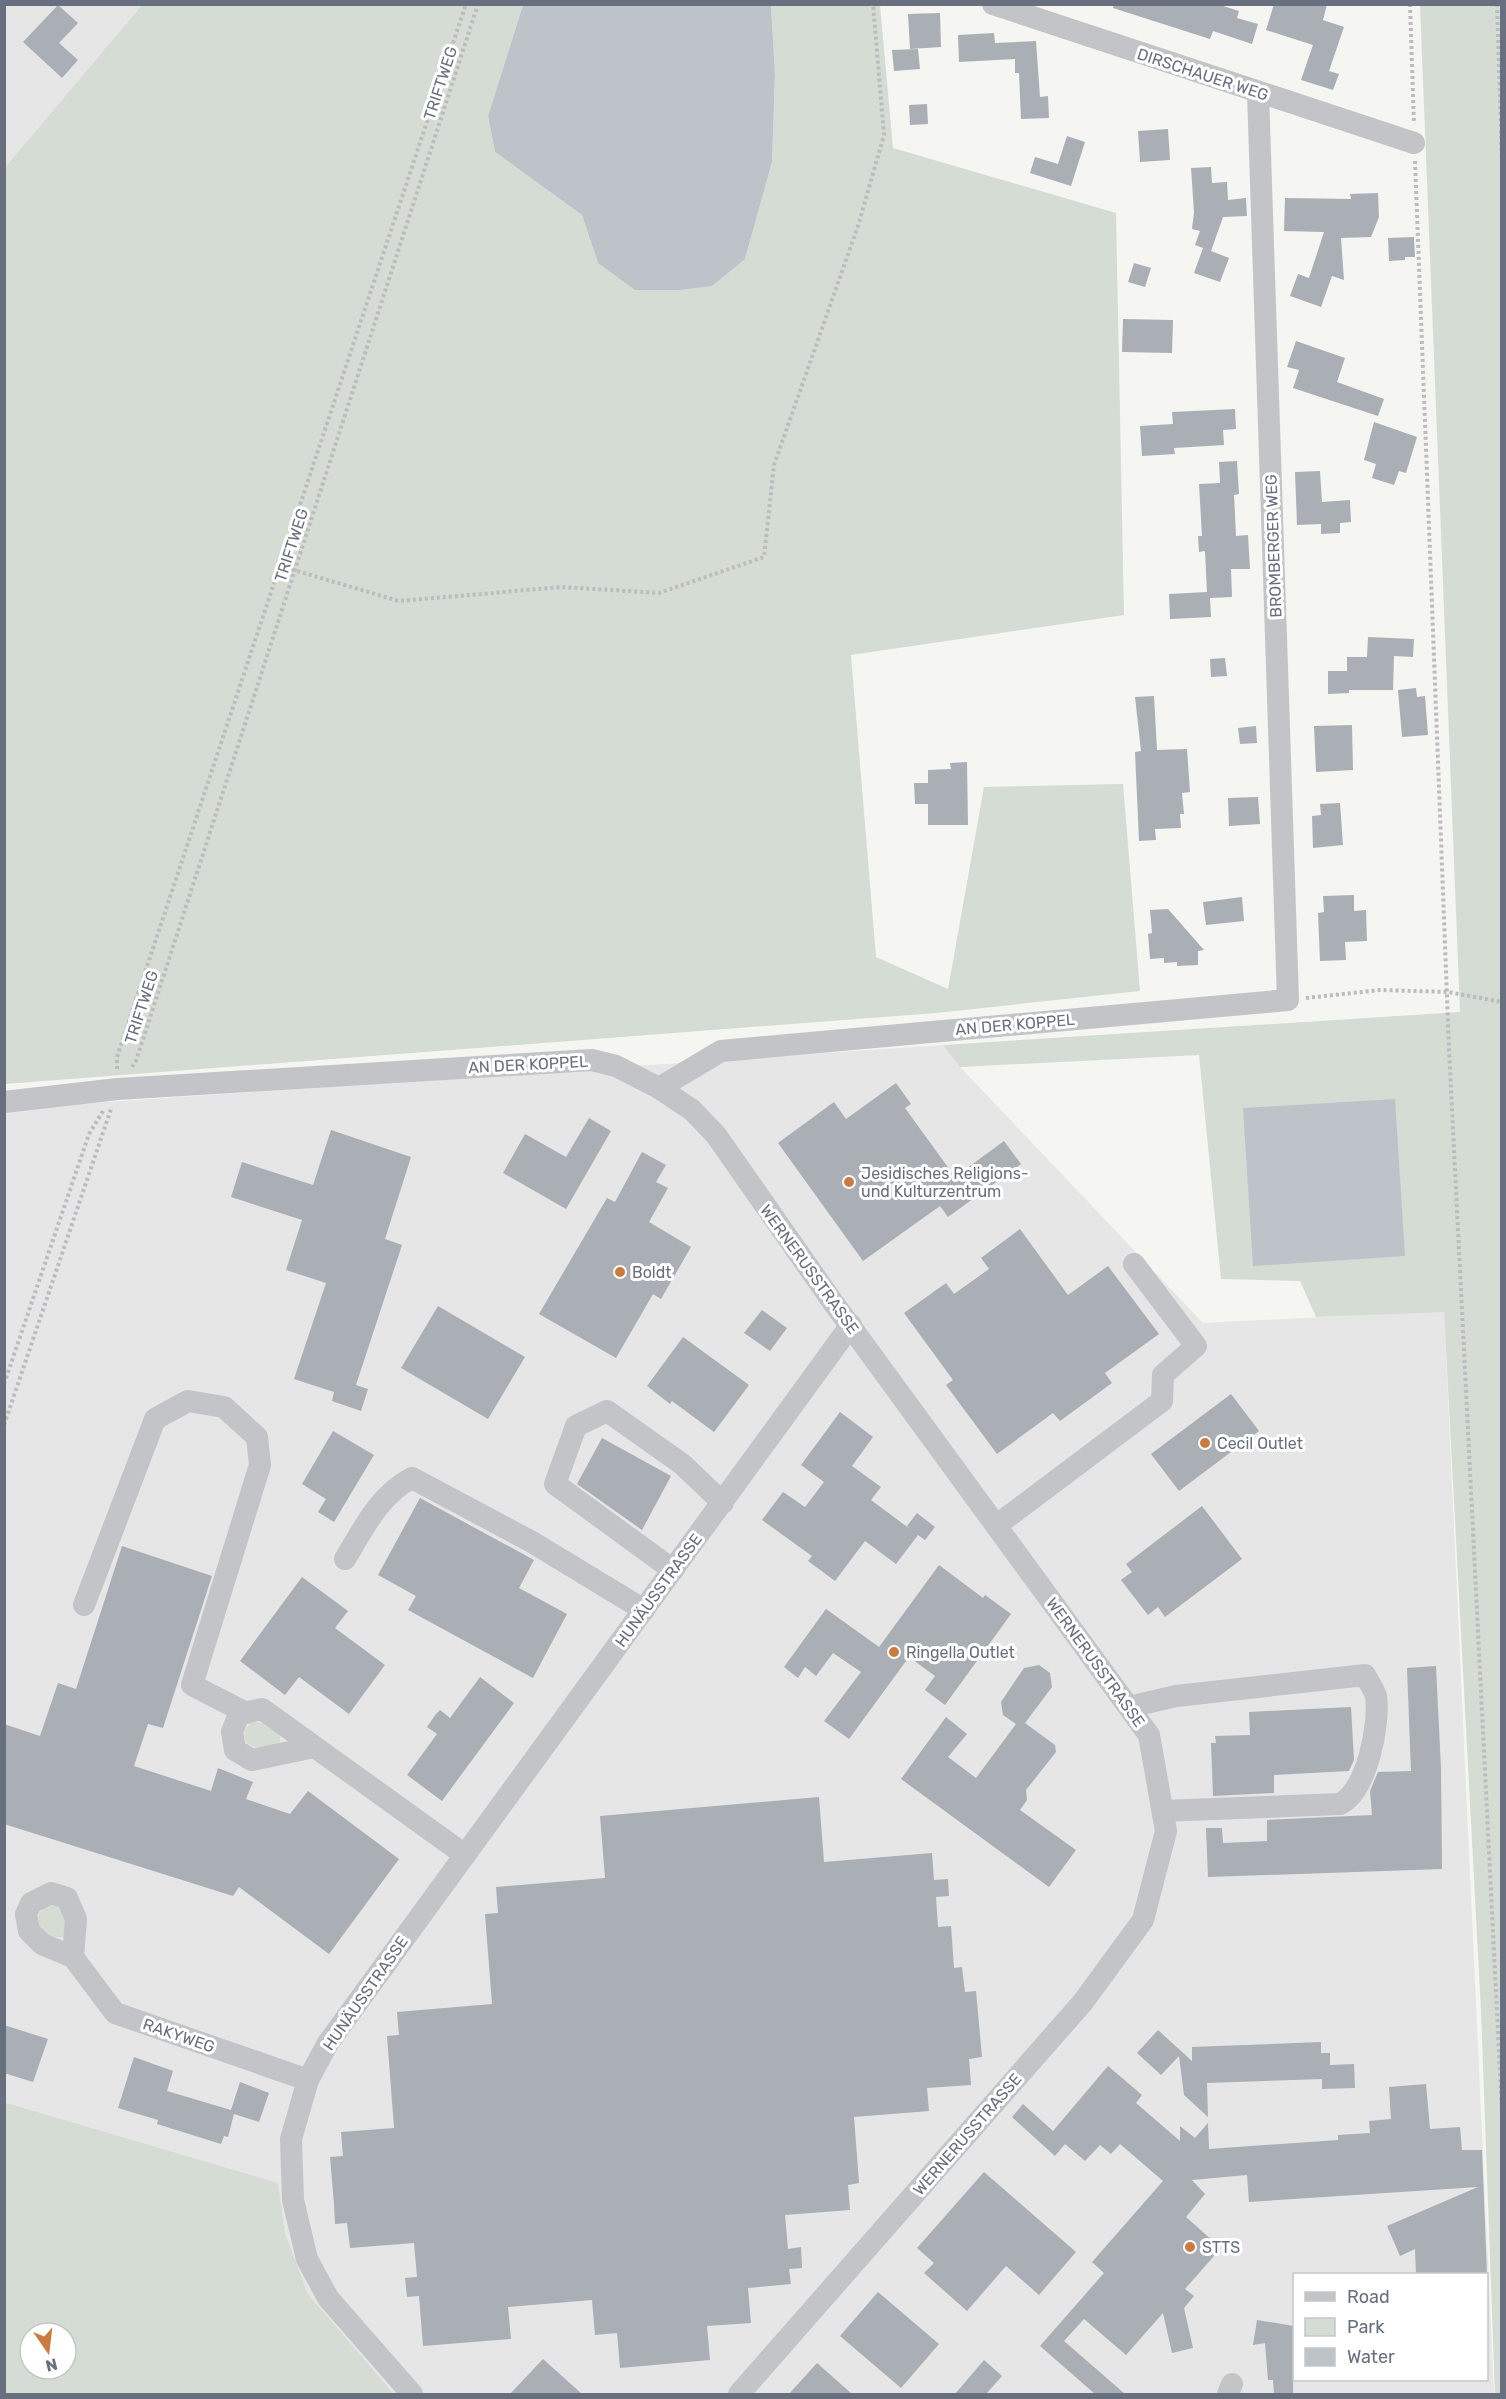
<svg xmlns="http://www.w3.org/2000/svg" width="1506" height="2399" font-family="Rubik,sans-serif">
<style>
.built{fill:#e5e6e5;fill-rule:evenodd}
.green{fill:#d5dcd4;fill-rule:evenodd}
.water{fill:#bdc3c9}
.building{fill:#aaafb5}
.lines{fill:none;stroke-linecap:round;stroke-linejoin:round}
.path{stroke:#bbbcbf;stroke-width:4;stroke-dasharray:3 3;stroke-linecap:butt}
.minor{stroke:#c2c4c7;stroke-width:22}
.poi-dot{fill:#cc7b3c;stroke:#fff;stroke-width:2}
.labels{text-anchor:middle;stroke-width:6;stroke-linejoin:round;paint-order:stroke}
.street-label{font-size:16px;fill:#68707f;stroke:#fff}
.poi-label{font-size:16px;fill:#68707f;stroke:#fff;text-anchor:start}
</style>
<rect width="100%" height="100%" fill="#f5f5f2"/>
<!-- built -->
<g class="built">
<path d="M5,5H142L5,169Z"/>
<path d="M943,1045L960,1067L1203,1323L1444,1311L1494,2394H394L308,2294L285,2233L277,2183L5,2102V1109ZM1294,2274H1486V2380H1294Z"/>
</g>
<!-- green -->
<g class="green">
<path d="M142,5H523L488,116L495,152L582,215L598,263L745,259L772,162L775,75L771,5H880L893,148L1116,213L1124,615L851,655L876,957L948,989L984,787L1123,784L1140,991L936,1013L5,1084L4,169Z"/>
<path d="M1420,5H1501V2394H1495L1481,2011L1444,1312L1316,1317L1300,1281L1221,1279L1199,1055L960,1067L943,1045L1460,1012Z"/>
<path d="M252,1722L263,1723L280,1735V1743C269,1752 257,1749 245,1742C243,1733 244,1729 252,1722Z"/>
<path d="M48,1904L58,1906L66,1914L64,1937C41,1939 27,1921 48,1904Z"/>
<path d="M4,2102L278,2183L285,2233L308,2294L394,2394H5ZM30,2333H66V2369H30Z"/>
</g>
<!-- water -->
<g class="water">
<path d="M523,5H771L775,75L772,162L745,259L712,286L679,290H635L598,263L582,215L495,152L488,116Z"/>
<path d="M1395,1099L1405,1256L1253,1266L1243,1108Z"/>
</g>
<!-- building -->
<g class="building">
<path d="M1114,4H1217L1239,11L1237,18L1258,24L1252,44L1213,31L1210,39L1113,8Z"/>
<path d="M1274,4H1327L1323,20L1344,27L1329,71L1339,74L1333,90L1301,80L1313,45L1266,30Z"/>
<path d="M58,5L78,23L59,43L78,60L62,78L23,42Z"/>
<path d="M940,13L941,47L910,49L908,14Z"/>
<path d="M994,33L995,43L1036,41L1040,97L1048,96L1049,118L1021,119L1019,73H1015V59L959,62L958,35Z"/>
<path d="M918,49L920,69L894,71L892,50Z"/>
<path d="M927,104L928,124L910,125L909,105Z"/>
<path d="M1168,129L1170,160L1140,162L1138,131Z"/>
<path d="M1067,136L1085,142L1071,186L1030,173L1035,157L1058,164Z"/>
<path d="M1211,167L1212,183L1227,182L1228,200L1246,198L1247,216L1223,217L1211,251L1229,258L1220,282L1194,273L1203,248L1195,245L1200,231L1192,229L1194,212L1191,168Z"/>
<path d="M1378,193L1379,217L1371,237L1341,238L1344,280L1332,276L1321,307L1290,296L1298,274L1309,278L1324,232L1284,231L1285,198L1351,199L1350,194Z"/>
<path d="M1414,237L1415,257H1405V260L1389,261L1388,238Z"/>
<path d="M1134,263L1151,268L1145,287L1128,282Z"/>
<path d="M1123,319L1173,320L1172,353L1122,352Z"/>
<path d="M1296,341L1345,358L1337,382L1384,399L1378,416L1293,388L1299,370L1287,367Z"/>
<path d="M1235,409L1236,429L1223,430L1224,445L1174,448L1175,454L1142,456L1140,426L1173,424L1172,412Z"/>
<path d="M1374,422L1417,437L1406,473L1399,471L1394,485L1372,478L1376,464L1364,460Z"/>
<path d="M1237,461L1239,494L1234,495L1236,536L1248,535L1250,569H1231L1232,597L1210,598L1211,617L1170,619L1169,594L1207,592L1205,551L1199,552L1198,536H1202L1199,484L1220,483L1219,462Z"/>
<path d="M1320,471L1322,502L1350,500L1351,522L1340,523V533L1321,534V524L1297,525L1295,472Z"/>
<path d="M1368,637L1414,639L1413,657L1394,656L1393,690H1349V693L1328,694V671H1347V657H1367Z"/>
<path d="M1225,658L1227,676L1211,677L1210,659Z"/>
<path d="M1416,688L1417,697L1425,696L1428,735L1402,737L1398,690Z"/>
<path d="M1154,696L1157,750L1187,749L1190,792L1182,793L1184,814H1180L1181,828L1155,829L1156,840L1139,841L1135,752L1141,751L1135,697Z"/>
<path d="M1352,725L1353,770L1316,772L1314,726Z"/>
<path d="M1256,726L1257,743L1240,744L1238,728Z"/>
<path d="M967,762L968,825H928V804H915L914,783H928V770L951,769L950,763Z"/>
<path d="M1258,797L1260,824L1229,826L1228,798Z"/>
<path d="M1340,803L1343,845L1313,848L1312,816L1321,815L1320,804Z"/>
<path d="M1354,895V911L1366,910L1367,941L1345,942L1346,960L1320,961L1318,913L1324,912L1323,896Z"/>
<path d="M1242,897L1244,921L1206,925L1203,902Z"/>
<path d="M1168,909L1204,950L1198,951V965L1177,966V962L1164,963V958L1150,959L1148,934L1152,933L1150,910Z"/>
<path d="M896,1083L911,1104L905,1108L955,1177L1004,1141L1021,1164L948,1217L940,1206L863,1261L778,1143L834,1102L846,1119Z"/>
<path d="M589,1118L611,1131L566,1209L503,1173L525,1134L566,1157Z"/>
<path d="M331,1130L411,1157L385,1239L402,1245L356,1385L368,1389L361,1411L332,1401L334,1392L294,1379L326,1283L286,1270L302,1220L231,1197L242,1162L313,1185Z"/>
<path d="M642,1152L666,1165L656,1182L668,1188L649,1222L691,1247L661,1299L653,1294L616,1358L539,1314L607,1198L615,1202Z"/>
<path d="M1020,1229L1068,1295L1108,1266L1159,1334L1105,1373L1112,1383L1060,1421L1053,1413L997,1454L946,1385L953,1380L904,1313L946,1283L954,1294L989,1269L981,1258Z"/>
<path d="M438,1306L525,1357L488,1419L401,1368Z"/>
<path d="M762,1310L787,1328L770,1351L744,1333Z"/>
<path d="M683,1337L749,1385L714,1432L672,1401L670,1404L647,1386Z"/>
<path d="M1231,1394L1259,1431L1179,1491L1151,1454Z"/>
<path d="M840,1412L873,1437L852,1466L881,1487L871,1500L910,1529L907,1526L917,1513L935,1527L925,1540L918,1535L896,1564L865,1541L835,1581L808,1561L812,1556L762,1520L783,1492L805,1507L824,1482L801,1465Z"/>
<path d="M333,1431L374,1455L334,1522L318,1512L326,1499L302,1484Z"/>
<path d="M602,1438L671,1476L642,1530L577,1484Z"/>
<path d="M420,1498L534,1560L519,1588L567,1614L533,1678L408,1610L416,1596L378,1575Z"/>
<path d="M1202,1506L1242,1559L1165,1617L1158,1607L1148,1615L1121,1580L1132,1572L1126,1564Z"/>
<path d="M122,1546L212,1576L163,1728L148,1724L134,1766L211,1791L218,1768L253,1782L246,1799L290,1814L308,1791L399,1859L329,1954L239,1887L233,1896L4,1824V1724L40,1736L58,1683L76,1689Z"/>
<path d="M939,1565L983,1598L985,1595L1011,1614L945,1705L925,1690L935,1676L909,1657L849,1739L824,1721L861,1672L833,1653L816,1676L805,1667L798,1678L784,1667L826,1609L879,1647Z"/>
<path d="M302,1577L348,1611L335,1628L385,1665L349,1714L299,1677L285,1695L240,1661Z"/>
<path d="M1039,1665L1050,1673L1052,1687L1025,1723L1055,1745L1056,1752L1026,1790L1027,1800L1020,1810L1076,1850L1049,1887L901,1779L946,1717L967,1734L948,1757L976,1778L1016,1724L1003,1715L1001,1702L1024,1668Z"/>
<path d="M1436,1666L1441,1769L1442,1869L1208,1877L1206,1828H1222L1223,1843L1267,1841V1820L1372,1815L1370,1791L1378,1772L1411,1771L1407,1668Z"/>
<path d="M480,1677L514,1703L442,1801L407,1775L437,1734L427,1727L436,1714L440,1710L450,1718Z"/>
<path d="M1351,1707L1354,1760L1349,1771L1274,1775V1793L1213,1796L1211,1743H1216L1215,1736L1250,1735L1249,1712Z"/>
<path d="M819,1797L824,1862L932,1853L934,1880L948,1879L949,1896L936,1897L938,1927L951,1926L954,1968L962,1967L965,1992L976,1991L982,2057L969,2059L971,2085L927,2088L929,2111L854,2117L859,2183L848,2185L850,2210L785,2215L788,2249L801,2247L802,2268L789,2269L791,2284L748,2288L751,2323L707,2326L710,2360L620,2368L617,2333L595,2335L592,2300L508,2307L511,2339L423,2346L419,2296L407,2297L405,2278L417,2277L414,2243L350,2248L347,2223L335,2224L334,2204L330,2157L343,2156L341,2132L394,2128L387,2036L399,2035L397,2012L492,2004L485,1914L498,1913L496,1887L605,1878L600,1816Z"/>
<path d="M4,2025L48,2039L33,2082L4,2073Z"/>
<path d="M1158,2030L1192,2061V2047L1321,2042V2053H1330V2065L1354,2064L1355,2088L1322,2089V2079L1207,2083L1208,2117L1184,2095L1179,2056L1161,2075L1137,2053Z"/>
<path d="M134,2057L173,2071L167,2091L231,2110L240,2082L269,2093L259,2122L234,2114L228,2137L224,2136L221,2144L157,2124L158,2120L118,2108Z"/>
<path d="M1108,2066L1142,2095L1136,2103L1180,2141V2126L1195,2138L1208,2123L1209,2149L1338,2140V2135L1370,2133L1369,2121L1391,2119L1389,2087L1426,2084L1430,2129L1460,2127L1462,2150H1482L1487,2274H1416L1415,2249L1400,2256L1387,2226L1478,2187L1249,2202L1247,2175L1192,2180L1205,2194L1186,2217L1221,2248L1185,2289L1194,2296L1184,2308L1193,2348L1172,2353L1163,2313L1126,2355L1084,2319L1064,2341L1125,2394H1095L1040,2346L1104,2273L1092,2262L1163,2181L1120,2144L1111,2154L1100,2145L1085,2161L1065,2144L1055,2156L1012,2117L1023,2104L1053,2131Z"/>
<path d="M984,2172L1076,2252L1039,2295L1006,2266L967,2311L924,2273L934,2263L917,2248Z"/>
<path d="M878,2292L939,2344L901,2388L840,2336Z"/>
<path d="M1257,2320L1294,2326L1293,2394H1274L1273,2380H1268L1265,2343L1253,2345Z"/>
<path d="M543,2359L582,2394H510Z"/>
<path d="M984,2360L1002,2376L986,2394H955Z"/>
<path d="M817,2363L852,2394H789Z"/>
</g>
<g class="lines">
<!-- path -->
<g class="path">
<path d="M1410,4L1414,124"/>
<path d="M1497,4L1502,162"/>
<path d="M1415,161L1449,1049L1502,2113"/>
<path d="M280,566L399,601L562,587L659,593L764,557L774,465L858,226L884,135L873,4"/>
<path d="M1306,998L1380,990L1448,992L1502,1002"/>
<path d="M132,1067L136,1061L478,4"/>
<path d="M117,1069V1057L466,4"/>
<path d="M4,1384L89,1134L103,1111"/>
<path d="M4,1425L111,1109"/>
</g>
<!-- minor -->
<g class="minor">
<path d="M993,4L1414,143"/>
<path d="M659,1088L692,1110L716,1135L832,1301L1149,1735L1166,1831L1143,1920L1083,2002L739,2394"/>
<path d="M4,1102L118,1089L592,1060L616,1066L659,1088L721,1051L1288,1000L1258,93"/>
<path d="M997,1525L1162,1401L1163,1375L1196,1346L1134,1264"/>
<path d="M345,1559C364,1528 379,1495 412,1478L532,1542L644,1610"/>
<path d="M673,1570L555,1484L576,1426L607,1411L682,1464L723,1503"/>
<path d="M84,1605L155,1419L188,1401L224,1407L257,1437L260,1465L192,1685L246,1713"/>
<path d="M1129,1707L1176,1696L1365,1675C1368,1681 1374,1689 1376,1696C1380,1724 1367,1791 1340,1804L1163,1811"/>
<path d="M314,1747L252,1760L235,1750L232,1732L239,1714L262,1709L465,1855"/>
<path d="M73,1957L42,1944L29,1931L26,1914L31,1903L51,1893L67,1898L76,1919L73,1957L115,2013L308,2080"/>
<path d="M412,2394L328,2298L307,2259L293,2200L291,2139L308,2080L328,2043L851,1325"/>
<path d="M1228,2394L1232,2384"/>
</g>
</g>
<!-- markers -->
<g class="poi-dot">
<circle cx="849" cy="1182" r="6"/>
<circle cx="620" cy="1272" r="6"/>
<circle cx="1205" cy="1443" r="6"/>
<circle cx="894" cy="1652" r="6"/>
<circle cx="1190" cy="2247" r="6"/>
</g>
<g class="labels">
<!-- street labels -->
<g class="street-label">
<text transform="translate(1203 74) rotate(18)" y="6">DIRSCHAUER WEG</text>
<text transform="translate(440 83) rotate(-72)" y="6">TRIFTWEG</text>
<text transform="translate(291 545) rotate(-72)" y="6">TRIFTWEG</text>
<text transform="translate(1273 546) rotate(-92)" y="6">BROMBERGER WEG</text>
<text transform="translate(141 1007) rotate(-72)" y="6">TRIFTWEG</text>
<text transform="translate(1015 1024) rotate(-5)" y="6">AN DER KOPPEL</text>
<text transform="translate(528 1064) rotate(-3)" y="6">AN DER KOPPEL</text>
<text transform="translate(810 1269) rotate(54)" y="6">WERNERUSSTRASSE</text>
<text transform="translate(658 1590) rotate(-54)" y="6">HUNÄUSSTRASSE</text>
<text transform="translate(1096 1662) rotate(54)" y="6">WERNERUSSTRASSE</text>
<text transform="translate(365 1993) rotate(-55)" y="6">HUNÄUSSTRASSE</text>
<text transform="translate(179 2035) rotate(19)" y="6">RAKYWEG</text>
<text transform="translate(967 2134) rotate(-49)" y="6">WERNERUSSTRASSE</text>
</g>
<!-- poi labels -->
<g class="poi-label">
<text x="861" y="1179">Jesidisches Religions-<tspan x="861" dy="18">und Kulturzentrum</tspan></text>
<text x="632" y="1278">Boldt</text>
<text x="1217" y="1449">Cecil Outlet</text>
<text x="906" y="1658">Ringella Outlet</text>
<text x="1202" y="2253">STTS</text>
</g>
</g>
<!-- border -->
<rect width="1506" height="2399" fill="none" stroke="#68707f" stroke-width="12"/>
<!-- legend -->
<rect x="1293" y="2273" width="195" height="108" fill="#ffffff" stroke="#c3c6cc" stroke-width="1.5"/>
<rect x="1305" y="2292" width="30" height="9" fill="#c2c4c7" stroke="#c3c6cc" stroke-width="1.5"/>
<text x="1347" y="2303" font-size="18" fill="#68707f">Road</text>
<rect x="1305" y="2318" width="30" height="18" fill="#d5dcd4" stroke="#c3c6cc" stroke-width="1.5"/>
<text x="1347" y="2333" font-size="18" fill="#68707f">Park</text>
<rect x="1305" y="2348" width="30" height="18" fill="#bdc3c9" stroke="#c3c6cc" stroke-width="1.5"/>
<text x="1347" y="2363" font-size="18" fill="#68707f">Water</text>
<!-- north arrow -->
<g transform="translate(48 2351) rotate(166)"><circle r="28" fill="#ffffff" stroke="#c3c6cc" stroke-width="1.5"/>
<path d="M0-4.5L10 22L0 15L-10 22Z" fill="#cc7b3c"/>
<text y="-9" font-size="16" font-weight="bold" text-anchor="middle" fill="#68707f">N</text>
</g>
</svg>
